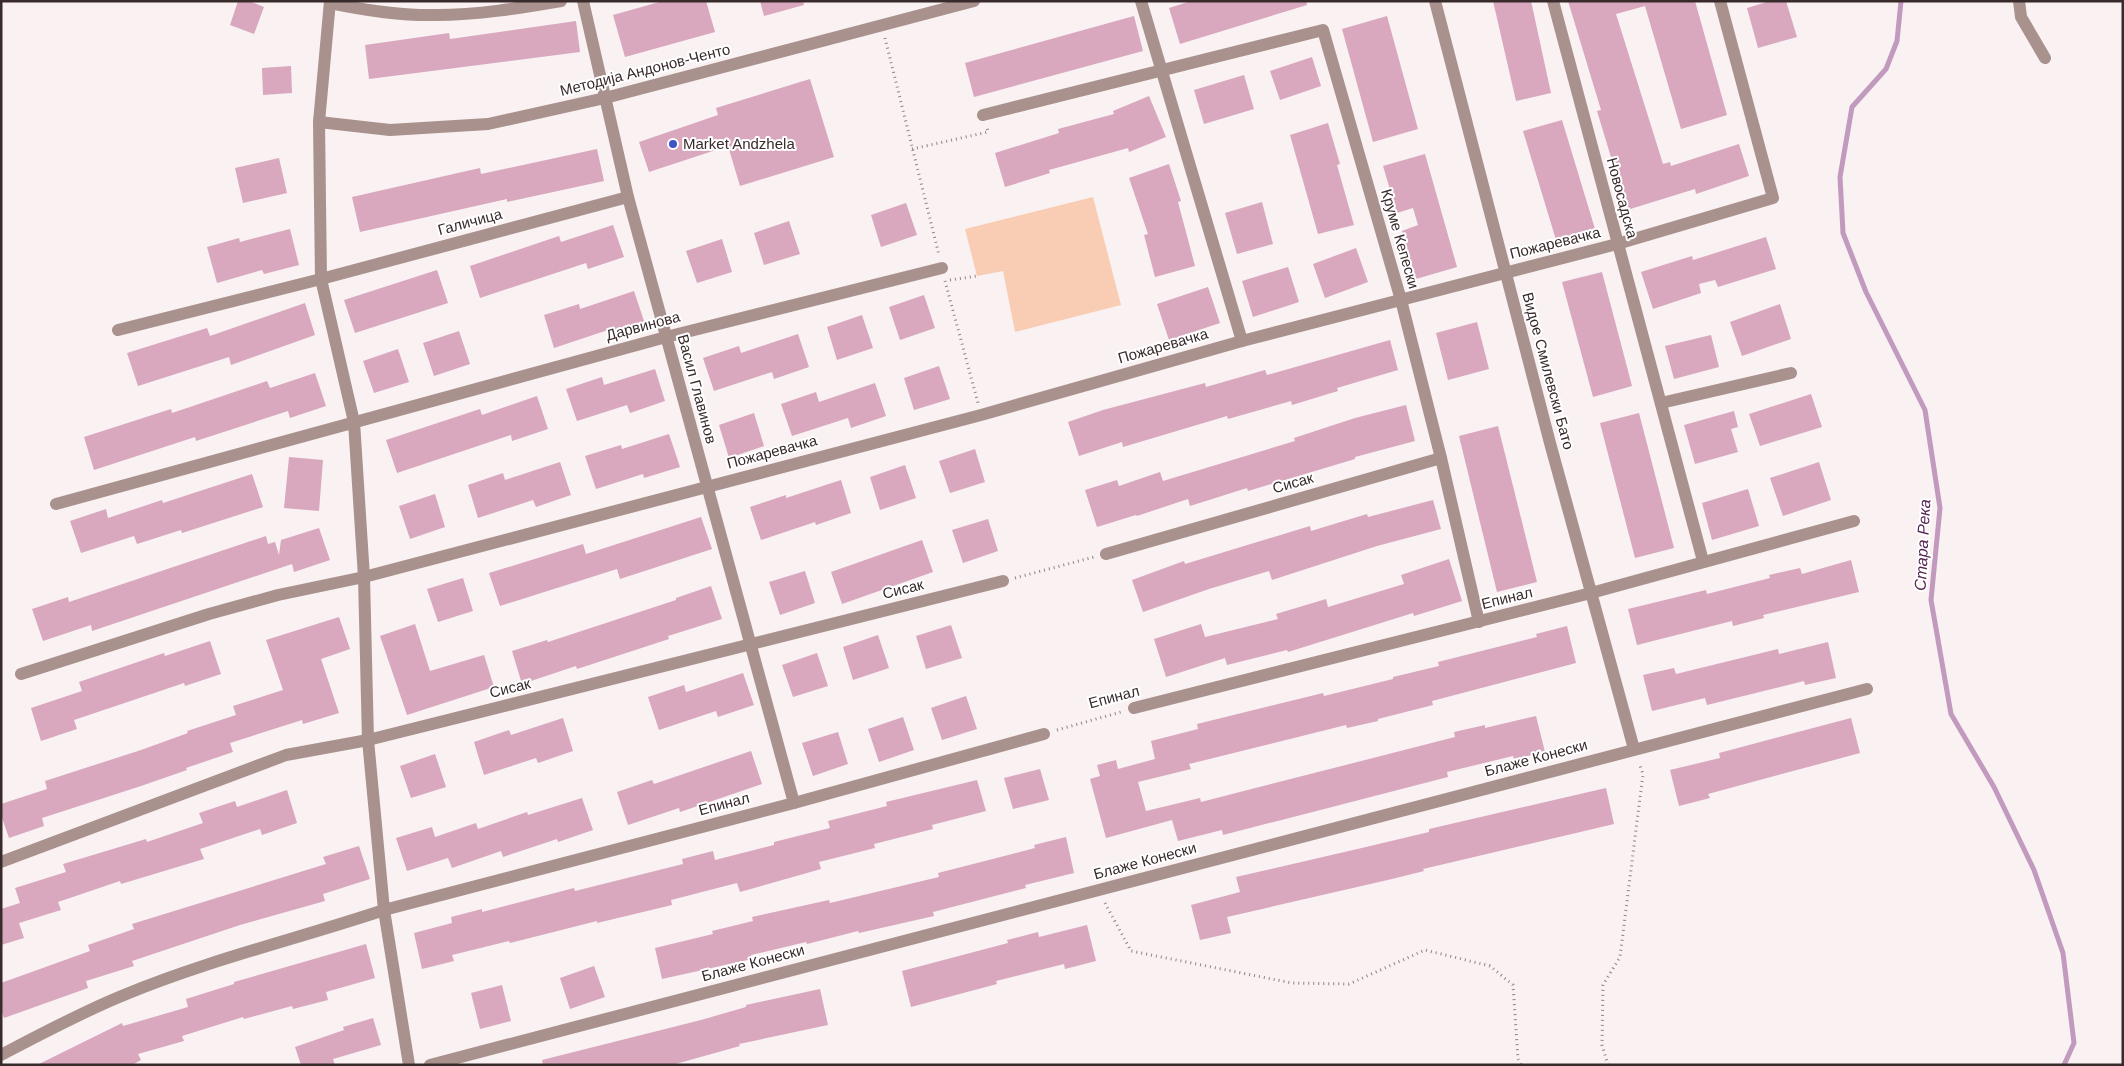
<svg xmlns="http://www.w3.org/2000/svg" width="2124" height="1066" font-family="Helvetica,sans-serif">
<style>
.green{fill:#f9ccb4}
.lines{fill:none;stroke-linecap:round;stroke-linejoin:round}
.stream{stroke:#c19abe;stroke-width:5}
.building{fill:#d9a7be}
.path{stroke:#908486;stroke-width:3;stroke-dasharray:1 4;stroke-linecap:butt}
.minor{stroke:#a9918d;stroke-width:12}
.poi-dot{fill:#3b54c6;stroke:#fff;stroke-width:2}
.labels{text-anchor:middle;stroke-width:4;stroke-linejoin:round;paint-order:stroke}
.street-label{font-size:15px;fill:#392a2c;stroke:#fff}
.poi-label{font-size:15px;fill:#392a2c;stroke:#fff;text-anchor:start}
.water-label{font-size:16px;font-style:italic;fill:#552553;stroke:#fff}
</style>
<rect width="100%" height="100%" fill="#f9f1f2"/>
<!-- green -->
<path class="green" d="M1093,197L1121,305L1015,332L1003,271L977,276L965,229Z"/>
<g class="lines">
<!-- stream -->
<path class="stream" d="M1901,1L1897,41L1886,69L1852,107L1840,177L1843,233L1866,292L1925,410L1940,508L1931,600L1951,714L1994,787L2034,870L2063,953L2074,1043L2064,1065"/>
</g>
<!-- building -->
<g class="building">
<path d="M238,1H249L264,7L254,34L230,25Z"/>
<path d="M663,1H706L715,32L625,57L613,15Z"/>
<path d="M760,1H803L804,5L764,16Z"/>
<path d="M1191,1H1306L1307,5L1180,44L1169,8Z"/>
<path d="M1493,1H1531L1551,93L1516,101Z"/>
<path d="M1568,1H1695L1727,115L1681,129L1645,6L1616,14L1663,164L1670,162L1671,166L1739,144L1749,176L1696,194L1695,189L1627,210L1597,111L1601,110Z"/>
<path d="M1770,1H1786L1797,37L1758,48L1747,8Z"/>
<path d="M1134,16L1143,51L974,97L965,63Z"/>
<path d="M1387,16L1418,129L1373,142L1342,29Z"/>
<path d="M576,21L580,52L369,79L365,45L449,33L450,39Z"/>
<path d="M1312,57L1321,86L1280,100L1270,71Z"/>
<path d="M291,66L292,93L263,95L262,68Z"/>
<path d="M1244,75L1254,109L1204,124L1194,90Z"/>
<path d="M810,79L834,157L740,186L728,146L649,172L639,142L718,115L716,108Z"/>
<path d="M1149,96L1166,137L1129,152L1128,148L1049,170L1050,173L1005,187L995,153L1059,133L1058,129L1114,114L1113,111Z"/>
<path d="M1562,120L1595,229L1556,240L1523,131Z"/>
<path d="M1328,123L1340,164L1337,165L1354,225L1318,234L1290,135Z"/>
<path d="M597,149L604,181L507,202V199L360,232L352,197L480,168L481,174Z"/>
<path d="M1425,154L1457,267L1416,279L1402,231L1418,225L1413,208L1397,213L1383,166Z"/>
<path d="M279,158L287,193L243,203L235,168Z"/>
<path d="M1169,164L1181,201L1178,202L1195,266L1155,277L1144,235L1148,234L1129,178Z"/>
<path d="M1262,202L1273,244L1237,254L1225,213Z"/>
<path d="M906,203L917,235L881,247L871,215Z"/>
<path d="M789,221L800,254L764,265L754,233Z"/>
<path d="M613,225L624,257L588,269L586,263L480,298L470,266L559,236L561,242Z"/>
<path d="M290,229L299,265L264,274L262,270L217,283L207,247L239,238L240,242Z"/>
<path d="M1766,237L1776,269L1718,287L1715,280L1699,284L1701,293L1653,309L1641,272L1692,256L1693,260Z"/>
<path d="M722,239L732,272L697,283L686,251Z"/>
<path d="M1356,248L1368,282L1325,298L1313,264Z"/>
<path d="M1288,267L1299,302L1253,317L1242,281Z"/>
<path d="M437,270L448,303L355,333L344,300Z"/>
<path d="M1602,272L1632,386L1593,397L1562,282Z"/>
<path d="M1208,287L1220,323L1169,340L1157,304Z"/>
<path d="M634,291L645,324L609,335L608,330L554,348L544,315L579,304L580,309Z"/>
<path d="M924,295L935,328L900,340L889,307Z"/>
<path d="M305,303L315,335L231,365L229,357L138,386L127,353L207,328L210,336Z"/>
<path d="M1780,304L1791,339L1742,356L1730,322Z"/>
<path d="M862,315L873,348L837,360L827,327Z"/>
<path d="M1477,322L1489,369L1448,380L1436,333Z"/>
<path d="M459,331L470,364L434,376L423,343Z"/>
<path d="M798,334L809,367L774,379L772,372L714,391L703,358L739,346L741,353Z"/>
<path d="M1711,335L1719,367L1674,379L1665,346Z"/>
<path d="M1390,340L1398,370L1337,388L1338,391L1292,405L1291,401L1228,419L1227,416L1123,447L1122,442L1079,456L1068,422L1103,410L1205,383L1206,387L1265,370L1267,375Z"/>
<path d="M398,349L409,382L374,393L363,361Z"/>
<path d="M939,366L950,399L914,410L904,378Z"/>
<path d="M655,369L665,401L630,413L627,405L577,421L566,389L602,377L604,385Z"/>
<path d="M315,373L326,406L290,418L288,411L196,441L195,437L94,470L84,437L171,409L172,413L267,381L270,388Z"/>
<path d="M875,383L886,416L851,428L848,418L792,436L781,404L816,392L819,402Z"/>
<path d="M1811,394L1822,427L1760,446L1749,414Z"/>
<path d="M537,396L548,429L512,441L511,435L397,473L386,440L480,409L482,415Z"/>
<path d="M1406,405L1415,441L1355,457V459L1248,491L1247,488L1190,506L1188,499L1137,516L1136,515L1097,527L1085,490L1117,480L1119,486L1160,472L1163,481L1295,441L1294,438L1355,418Z"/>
<path d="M1734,411L1738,427L1731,429L1738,452L1695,464L1684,425Z"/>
<path d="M754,413L764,446L729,458L719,425Z"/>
<path d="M1639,413L1674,548L1635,558L1600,423Z"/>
<path d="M1498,426L1537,582L1497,592L1459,436Z"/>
<path d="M669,434L680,467L644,478L643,474L596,489L585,456L621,445L622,449Z"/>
<path d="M975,449L985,482L950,493L939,461Z"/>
<path d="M289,457L323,460L319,511L284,508Z"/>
<path d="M560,462L571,495L536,507L533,500L478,518L468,485L503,473L505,480Z"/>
<path d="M1819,462L1831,500L1783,516L1770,478Z"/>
<path d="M905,465L916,498L880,510L870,477Z"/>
<path d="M252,474L263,507L182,533L181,530L137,544L134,536L81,553L70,521L106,509L108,518L162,500L163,503Z"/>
<path d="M841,480L851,513L816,525L815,522L761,540L750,507L786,495V498Z"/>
<path d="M1748,489L1759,526L1712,540L1702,503Z"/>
<path d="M435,494L445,527L410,539L399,506Z"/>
<path d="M1433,500L1441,529L1377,546L1272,580L1269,571L1209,589L1143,612L1132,580L1184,561L1185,564L1310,526L1311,531L1367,514L1368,517Z"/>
<path d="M701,517L712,549L620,579L617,569L500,606L489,573L583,544L586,554Z"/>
<path d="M988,519L998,551L963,563L952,530Z"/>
<path d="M319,528L330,560L294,572L292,564L92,631L91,625L43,641L32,609L68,597L69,602L266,536L268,544L275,542L279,555L281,540Z"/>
<path d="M922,540L933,572L842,604L831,572Z"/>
<path d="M1449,559L1462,601L1414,616L1413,613L1288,652L1287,650L1227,665L1225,658L1166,677L1154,639L1201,624L1205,637L1278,619L1276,614L1326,599L1328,607L1404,584L1401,575Z"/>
<path d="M1851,560L1859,592L1763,615L1764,618L1733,626L1732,621L1637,645L1628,609L1706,590L1707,594L1770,578L1769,575L1800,568L1802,574Z"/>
<path d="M805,571L815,603L780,615L769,582Z"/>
<path d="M463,578L473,611L438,622L427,589Z"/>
<path d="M711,586L722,619L668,636L669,639L577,669L576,666L522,684L512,651L547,640L548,642L676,600V598Z"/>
<path d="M339,617L350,649L321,659L339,713L303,724L302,720L230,743L233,752L186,768L187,770L141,786L42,818L44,826L9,838L1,815V804L47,789L45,781L141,750L188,733L187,731L236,715L233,706L283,690L266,640Z"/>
<path d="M415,624L430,671L484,655L494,687L407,715L380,636Z"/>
<path d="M951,625L962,658L926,669L916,636Z"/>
<path d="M1567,626L1576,663L1432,701L1433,705L1378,719V721L1347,728L1346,725L1189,764L1191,769L1138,782L1146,811L1200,798L1201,802L1455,737L1454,732L1485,725V728L1536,716L1545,752L1514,759L1513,756L1447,772L1448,777L1223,835L1222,830L1178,841L1172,820L1106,838L1090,779L1100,776L1097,765L1116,760L1118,769L1155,759L1151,741L1198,729L1197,724L1323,693L1324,696L1393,679V677L1439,666L1438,662L1537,637L1536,634Z"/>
<path d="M878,635L889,668L853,680L843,647Z"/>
<path d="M210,641L221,674L185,686L184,683L74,720L77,729L41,741L31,708L82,691L79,682L164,653L165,656Z"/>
<path d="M1828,642L1836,678L1805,685L1804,681L1707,705L1705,698L1652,711L1643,675L1674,668L1676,674L1778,649L1779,654Z"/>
<path d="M817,653L828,686L793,697L782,665Z"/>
<path d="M743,673L754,705L718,717L716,711L659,730L648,697L684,685L686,692Z"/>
<path d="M966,696L977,729L942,740L931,708Z"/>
<path d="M903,717L914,750L879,762L868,729Z"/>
<path d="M563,718L573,751L538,763L536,758L484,775L474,742L509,730L511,735Z"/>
<path d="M1851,718L1860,753L1708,794L1710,798L1679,806L1670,770L1720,758L1719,753Z"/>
<path d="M838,732L848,764L813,776L802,743Z"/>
<path d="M751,751L762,784L680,812L679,808L628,825L617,792L652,780L654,784Z"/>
<path d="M435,754L446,787L411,798L400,766Z"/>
<path d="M1040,769L1049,800L1013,809L1004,778Z"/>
<path d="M977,780L986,811L932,825L933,829L874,844L875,848L819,862L821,869L740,892L737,883L671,900L672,905L597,923V921L510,943L509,941L452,955L454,961L422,969L414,933L452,923L451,917L482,909V912L574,888L575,891L683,864L682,859L713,851L715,860L774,845V842L830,828L828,821L887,806L886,802Z"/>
<path d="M1606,788L1614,824L1423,869L1424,871L1392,879L1227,917L1231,933L1200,940L1191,905L1240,892L1236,877L1366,847L1429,832V829Z"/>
<path d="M287,790L297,823L262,835L260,829L200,849L204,859L121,884L120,881L58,902L61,910L19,923L24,938L1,945V909L20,903L15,888L66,872L63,864L146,839L147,842L203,823L199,813L235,801L237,807Z"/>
<path d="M582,798L593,830L558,842L557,839L503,857L501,851L452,868L448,858L407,871L396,838L432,827L435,837L476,823L478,829L527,812L528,815Z"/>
<path d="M1066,837L1074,873L1025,885L1026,888L933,912L934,916L859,933L858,931L807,944L806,942L751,955L752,959L662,979L655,948L713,934L712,931L753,921L752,917L829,900L830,903L939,877L938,873L1035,848L1034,845Z"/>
<path d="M359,846L370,879L323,894L325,901L240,925L132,961L134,966L86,981L88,988L4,1018L1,1010V983L90,951L88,945L134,929L132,924L326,864L323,857Z"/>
<path d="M1087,925L1096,961L1065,969L1064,964L996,981L997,984L911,1007L902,971L1008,943L1007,940L1038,932L1039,937Z"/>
<path d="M366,944L375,978L326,992L328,1000L293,1009L292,1006L244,1019L243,1017L182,1036L184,1041L138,1054L141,1060L132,1065H37L122,1023L123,1026L188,1007L186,999L234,984V982Z"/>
<path d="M594,966L605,997L570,1009L560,978Z"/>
<path d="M502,985L511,1021L480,1029L471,993Z"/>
<path d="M820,989L828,1025L739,1044L740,1046L672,1065H543L542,1060L701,1020L746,1007V1005Z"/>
<path d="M373,1018L381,1045L333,1059L335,1065H301L295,1047L344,1030L343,1027Z"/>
</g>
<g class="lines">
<!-- path -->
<g class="path">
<path d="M885,38L939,255"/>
<path d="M912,149L988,132L987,128"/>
<path d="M950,280L977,276"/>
<path d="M945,281L978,403"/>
<path d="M1015,578L1094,557"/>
<path d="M1057,730L1121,712"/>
<path d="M1105,903L1131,951L1292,983L1349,984L1425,950L1490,966L1513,985L1518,1059L1521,1065"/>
<path d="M1608,1065L1602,1045L1603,985L1620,957L1643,774L1639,763"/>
</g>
<!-- minor -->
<g class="minor">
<path d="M330,1L319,122L321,279L354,422L364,577L368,740L384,910L409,1065"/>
<path d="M583,1L628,197L794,803"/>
<path d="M1141,1L1242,341"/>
<path d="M1435,1L1550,443L1634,749"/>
<path d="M1553,1L1703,561"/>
<path d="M2019,1L2021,17L2045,58"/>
<path d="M330,3C364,10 400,16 436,15C478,15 520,8 561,1"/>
<path d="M983,115L1323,30L1401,300L1441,458L1479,622"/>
<path d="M319,122L390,130L488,124L605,98L974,1"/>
<path d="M118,330L321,279L628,197"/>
<path d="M1661,403L1791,373"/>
<path d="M56,504L666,337L942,268"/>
<path d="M1106,554L1441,458"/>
<path d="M21,674L209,614L278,595L364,577L981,415L1242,341L1617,244L1773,198L1720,1"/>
<path d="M1134,708L1591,593L1854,521"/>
<path d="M1,862L286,755L368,740L1003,581"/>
<path d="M1,1055C41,1034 82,1012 124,995C208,960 297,939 384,910L794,803L1044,734"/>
<path d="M430,1065L1867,689"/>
</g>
</g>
<!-- markers -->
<circle class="poi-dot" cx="673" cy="144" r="5"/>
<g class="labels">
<!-- street labels -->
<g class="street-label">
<text transform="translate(645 70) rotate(-14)" y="5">Методија Андонов-Ченто</text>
<text transform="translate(1622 198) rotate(75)" y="5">Новосадска</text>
<text transform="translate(470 222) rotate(-15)" y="5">Галичица</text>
<text transform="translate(1400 239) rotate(74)" y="5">Круме Кепески</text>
<text transform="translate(1555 243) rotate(-14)" y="5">Пожаревачка</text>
<text transform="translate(643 326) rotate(-15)" y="5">Дарвинова</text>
<text transform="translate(1163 346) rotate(-16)" y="5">Пожаревачка</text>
<text transform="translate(1548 371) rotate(75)" y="5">Видое Смилевски Бато</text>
<text transform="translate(697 389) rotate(75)" y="5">Васил Главинов</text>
<text transform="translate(772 452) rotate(-15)" y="5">Пожаревачка</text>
<text transform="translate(1293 483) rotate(-16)" y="5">Сисак</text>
<text transform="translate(903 589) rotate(-14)" y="5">Сисак</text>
<text transform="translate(1507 598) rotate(-14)" y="5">Епинал</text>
<text transform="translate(510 688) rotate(-14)" y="5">Сисак</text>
<text transform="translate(1114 697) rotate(-15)" y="5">Епинал</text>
<text transform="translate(1536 758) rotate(-15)" y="5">Блаже Конески</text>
<text transform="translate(724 804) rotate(-15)" y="5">Епинал</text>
<text transform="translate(1145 861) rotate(-15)" y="5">Блаже Конески</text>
<text transform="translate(753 963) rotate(-15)" y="5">Блаже Конески</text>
</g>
<!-- poi labels -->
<g class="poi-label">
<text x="683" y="149">Market Andzhela</text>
</g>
<!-- water labels -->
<g class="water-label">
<text transform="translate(1922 545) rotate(-87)" y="6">Стара Река</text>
</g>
</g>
<!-- border -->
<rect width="2124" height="1066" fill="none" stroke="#392a2c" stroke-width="5"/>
</svg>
